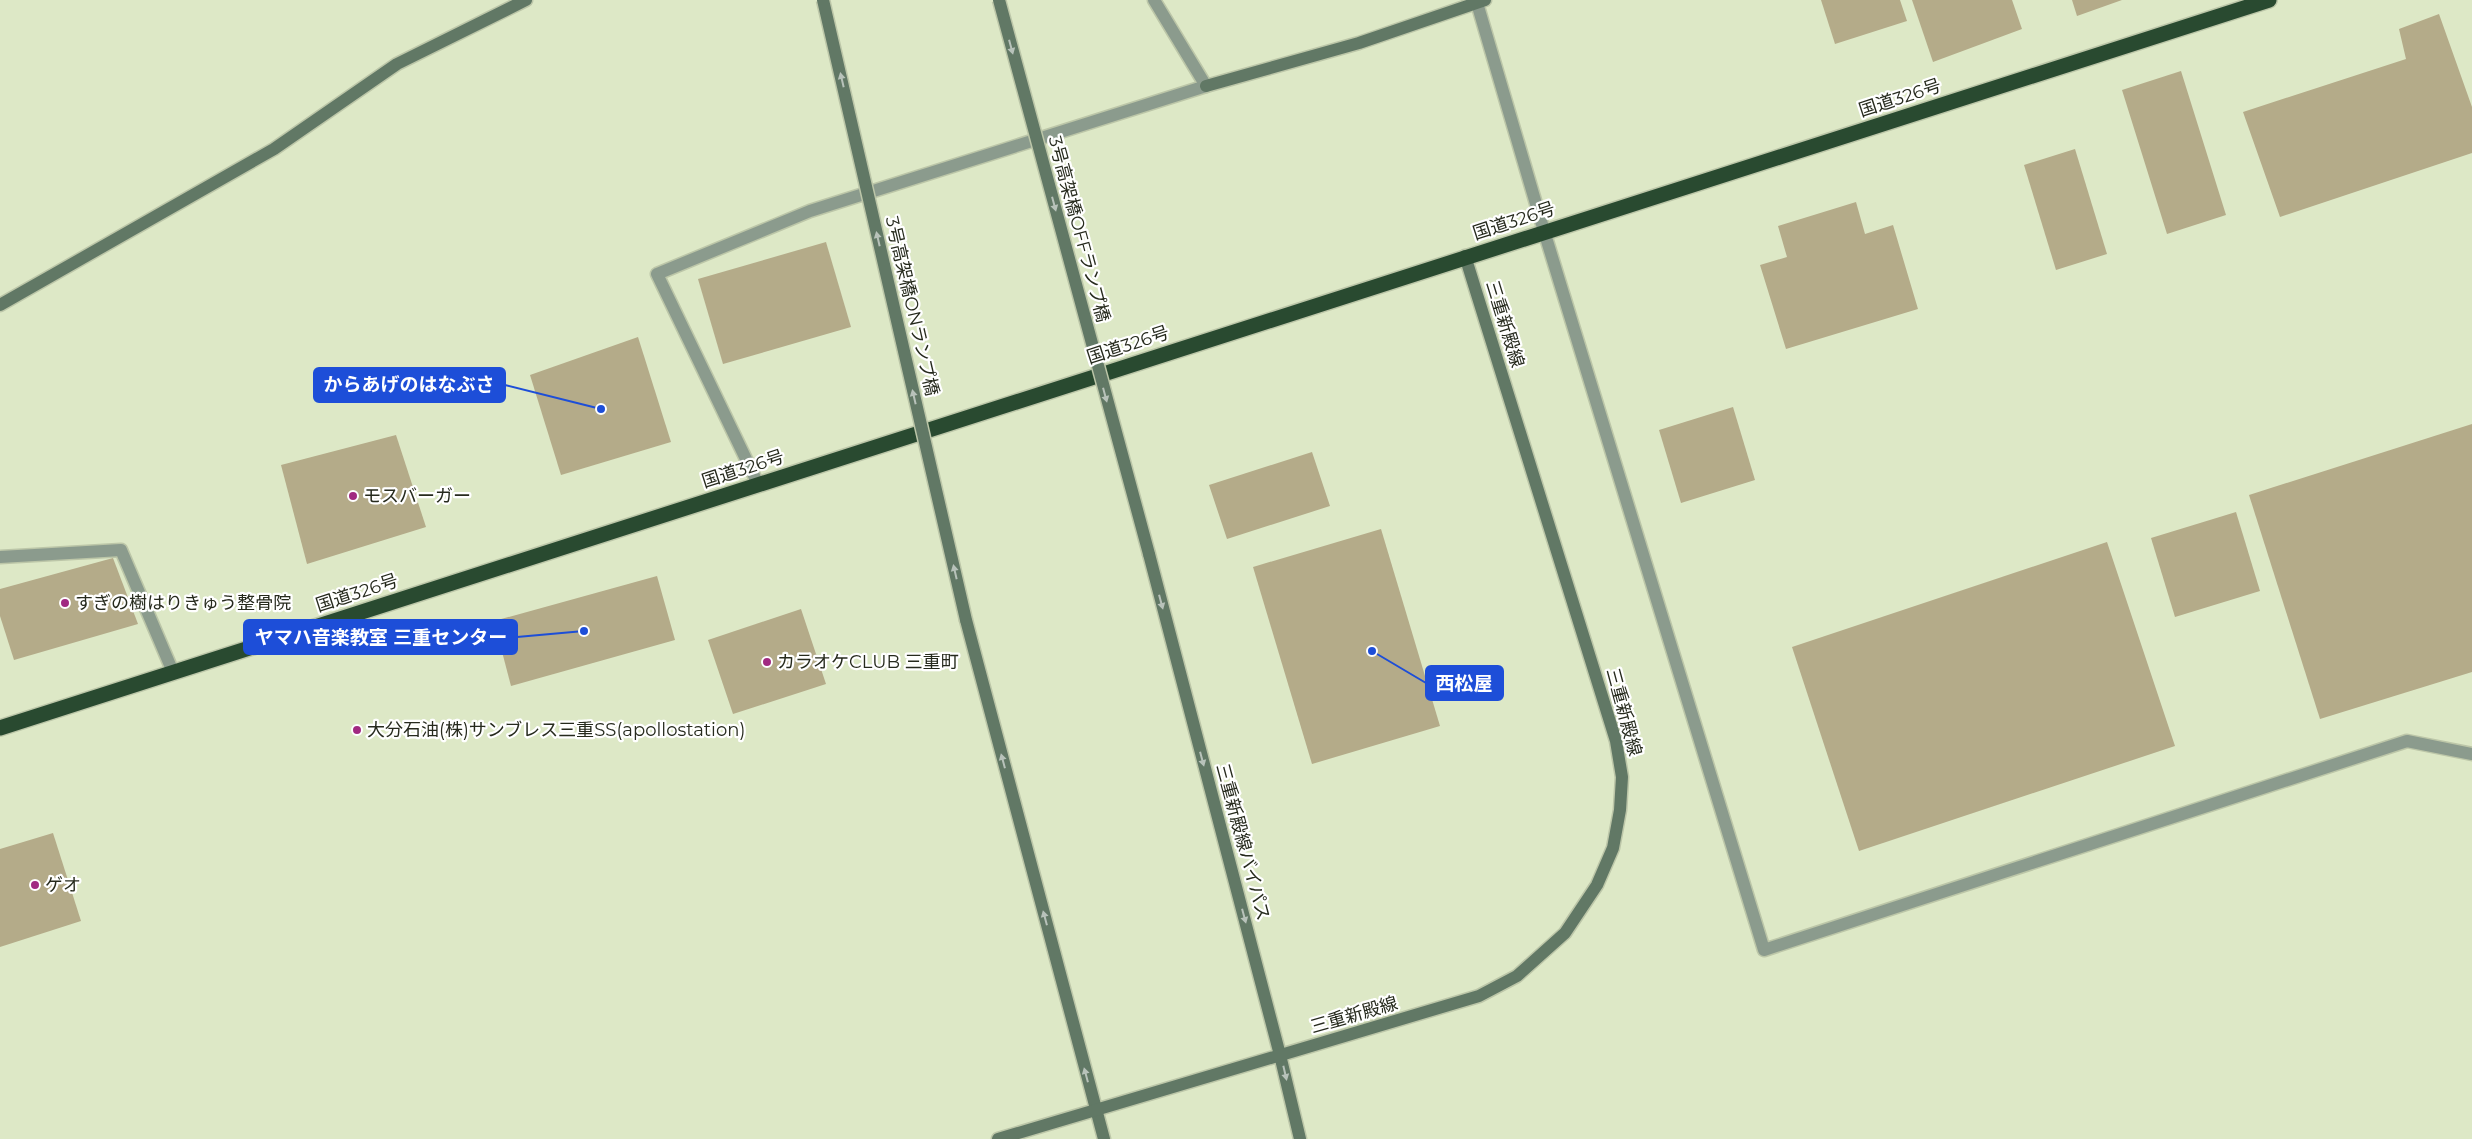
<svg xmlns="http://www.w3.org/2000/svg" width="2472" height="1139" font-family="Montserrat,'Noto Sans JP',sans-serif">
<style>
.building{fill:#b4ab89}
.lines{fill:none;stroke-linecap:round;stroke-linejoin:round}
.street-casing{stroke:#bcc6a8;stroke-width:15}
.secondary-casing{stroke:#bcc6a8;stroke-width:15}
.highway-casing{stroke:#bcc6a8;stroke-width:18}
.street{stroke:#8b9b8d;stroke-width:12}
.secondary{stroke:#617865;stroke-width:12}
.highway{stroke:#294a30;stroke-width:15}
.secondary-bridge-casing{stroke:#bcc6a8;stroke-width:15;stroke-linecap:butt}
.secondary-bridge{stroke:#617865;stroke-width:12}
.oneway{fill:#b8c2ba}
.poi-dot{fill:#a12981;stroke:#fff;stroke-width:2}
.labels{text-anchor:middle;stroke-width:4.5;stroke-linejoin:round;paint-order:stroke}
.street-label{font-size:18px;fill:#262a1d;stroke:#fff}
.poi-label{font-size:18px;fill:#262a1d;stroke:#fff;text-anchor:start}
.leader{fill:none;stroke:#1d4ed8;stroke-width:2}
.callout-dot{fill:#1d4ed8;stroke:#fff;stroke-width:2}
.callout{fill:#1d4ed8;stroke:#1d4ed8;stroke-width:2}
.callout-label{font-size:19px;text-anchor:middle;font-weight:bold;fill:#fff}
</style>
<rect width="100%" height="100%" fill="#dde8c6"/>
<!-- building -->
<g class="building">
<path d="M1821,0H1900L1907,21L1835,44Z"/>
<path d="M1912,0H2012L2022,29L1933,62Z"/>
<path d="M2072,0H2122L2077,16Z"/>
<path d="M2439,14L2472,107V153L2280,217L2243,112L2406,59L2399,29Z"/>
<path d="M2181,71L2226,215L2167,234L2122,90Z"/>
<path d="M2075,149L2107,254L2056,270L2024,165Z"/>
<path d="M1856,202L1865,234L1893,225L1918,309L1786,349L1760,265L1787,257L1778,226Z"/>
<path d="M826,242L851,327L723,364L698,279Z"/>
<path d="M638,337L671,442L561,475L530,375Z"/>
<path d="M1733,407L1755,480L1681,503L1659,430Z"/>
<path d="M2472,424V672L2320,719L2249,495Z"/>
<path d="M396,435L426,527L307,564L281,465Z"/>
<path d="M1312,452L1330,506L1227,539L1209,485Z"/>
<path d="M2236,512L2260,591L2175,617L2151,538Z"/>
<path d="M1381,529L1440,726L1312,764L1253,567Z"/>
<path d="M2107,542L2175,746L1859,851L1792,647Z"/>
<path d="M113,558L138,624L14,660L0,616V589Z"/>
<path d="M657,576L675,640L511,686L494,621Z"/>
<path d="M801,609L826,684L733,714L708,640Z"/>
<path d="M53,833L81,921L0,947V849Z"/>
</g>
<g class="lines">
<defs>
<g id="street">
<path d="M1477,3L1544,231L1764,950L2407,741L2472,754"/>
<path d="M758,484L657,274L810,211L1206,86L1154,0"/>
<path d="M0,557L121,550L173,672"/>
</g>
<g id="secondary">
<path d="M1206,86L1359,43L1485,0"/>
<path d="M0,305L274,149L397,64L526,0"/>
<path d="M1149,554L1280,1055L1300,1139"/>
<path d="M966,620L1104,1139"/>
<path d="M998,1139L1479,996L1517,976L1565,933L1597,885L1613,848L1620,810L1622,777L1616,741L1465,256"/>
</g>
<path id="highway" d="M0,728L2269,0"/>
</defs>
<!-- street casing -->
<use href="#street" class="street-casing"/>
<!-- secondary casing -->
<use href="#secondary" class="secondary-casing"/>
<!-- highway casing -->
<use href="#highway" class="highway-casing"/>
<!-- street -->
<use href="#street" class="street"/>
<!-- secondary -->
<use href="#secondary" class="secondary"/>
<!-- highway -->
<use href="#highway" class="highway"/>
<defs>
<g id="secondary-bridge">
<path d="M823,0L966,620"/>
<path d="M999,0L1149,554"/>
</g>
</defs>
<!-- secondary-bridge casing -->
<use href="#secondary-bridge" class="secondary-bridge-casing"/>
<!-- secondary-bridge -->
<use href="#secondary-bridge" class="secondary-bridge"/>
</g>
<!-- one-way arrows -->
<defs><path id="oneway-solid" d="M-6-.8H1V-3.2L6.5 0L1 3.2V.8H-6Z" transform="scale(1.25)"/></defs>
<g class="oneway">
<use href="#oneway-solid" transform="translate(1011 47) rotate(75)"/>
<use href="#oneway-solid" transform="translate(842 80) rotate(-103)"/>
<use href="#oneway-solid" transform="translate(1054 204) rotate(75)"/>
<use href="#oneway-solid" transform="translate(878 239) rotate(-103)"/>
<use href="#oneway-solid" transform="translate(1105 395) rotate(75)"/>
<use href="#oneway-solid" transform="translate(914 397) rotate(-103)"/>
<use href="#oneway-solid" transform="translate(955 572) rotate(-103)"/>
<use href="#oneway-solid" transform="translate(1161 602) rotate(75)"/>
<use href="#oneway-solid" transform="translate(1202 759) rotate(75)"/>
<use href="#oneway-solid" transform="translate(1003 761) rotate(-105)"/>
<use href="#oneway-solid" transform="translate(1244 916) rotate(75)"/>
<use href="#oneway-solid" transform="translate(1045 918) rotate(-105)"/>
<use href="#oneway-solid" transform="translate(1285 1073) rotate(77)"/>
<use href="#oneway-solid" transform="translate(1086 1075) rotate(-105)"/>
</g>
<!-- markers -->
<g class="poi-dot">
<circle cx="353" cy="496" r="5"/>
<circle cx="65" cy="603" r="5"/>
<circle cx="767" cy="662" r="5"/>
<circle cx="357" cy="730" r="5"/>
<circle cx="35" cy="885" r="5"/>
</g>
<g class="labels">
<!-- street labels -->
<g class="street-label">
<text transform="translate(1900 98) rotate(-18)" y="6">国道326号</text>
<text transform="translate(1514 221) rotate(-18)" y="6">国道326号</text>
<text transform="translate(1079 229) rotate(75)" y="6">3号高架橋OFFランプ橋</text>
<text transform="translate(912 306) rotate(77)" y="6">3号高架橋ONランプ橋</text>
<text transform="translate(1505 324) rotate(73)" y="6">三重新殿線</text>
<text transform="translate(1128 345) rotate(-18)" y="6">国道326号</text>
<text transform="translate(743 469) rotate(-18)" y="6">国道326号</text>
<text transform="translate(357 593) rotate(-18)" y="6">国道326号</text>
<text transform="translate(1624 712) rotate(75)" y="6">三重新殿線</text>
<text transform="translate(1243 842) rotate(75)" y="6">三重新殿線バイパス</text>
<text transform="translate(1354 1015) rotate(-16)" y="6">三重新殿線</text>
</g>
<!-- poi labels -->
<g class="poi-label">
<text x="363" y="502">モスバーガー</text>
<text x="75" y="609">すぎの樹はりきゅう整骨院</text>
<text x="777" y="668">カラオケCLUB 三重町</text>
<text x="367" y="736">大分石油(株)サンブレス三重SS(apollostation)</text>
<text x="45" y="891">ゲオ</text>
</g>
</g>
<!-- callouts -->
<path class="leader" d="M601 409L505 385M584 631L517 637M1372 651L1426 683"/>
<g class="callout-dot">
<circle cx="601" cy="409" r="5"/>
<circle cx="584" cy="631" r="5"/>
<circle cx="1372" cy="651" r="5"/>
</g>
<g class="callout">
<rect x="314" y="368" width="191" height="34" rx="5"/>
<rect x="244" y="620" width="273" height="34" rx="5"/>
<rect x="1426" y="666" width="77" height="34" rx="5"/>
</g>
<g class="callout-label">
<text x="409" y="391">からあげのはなぶさ</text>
<text x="381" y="644">ヤマハ音楽教室 三重センター</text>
<text x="1464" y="690">西松屋</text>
</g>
</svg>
